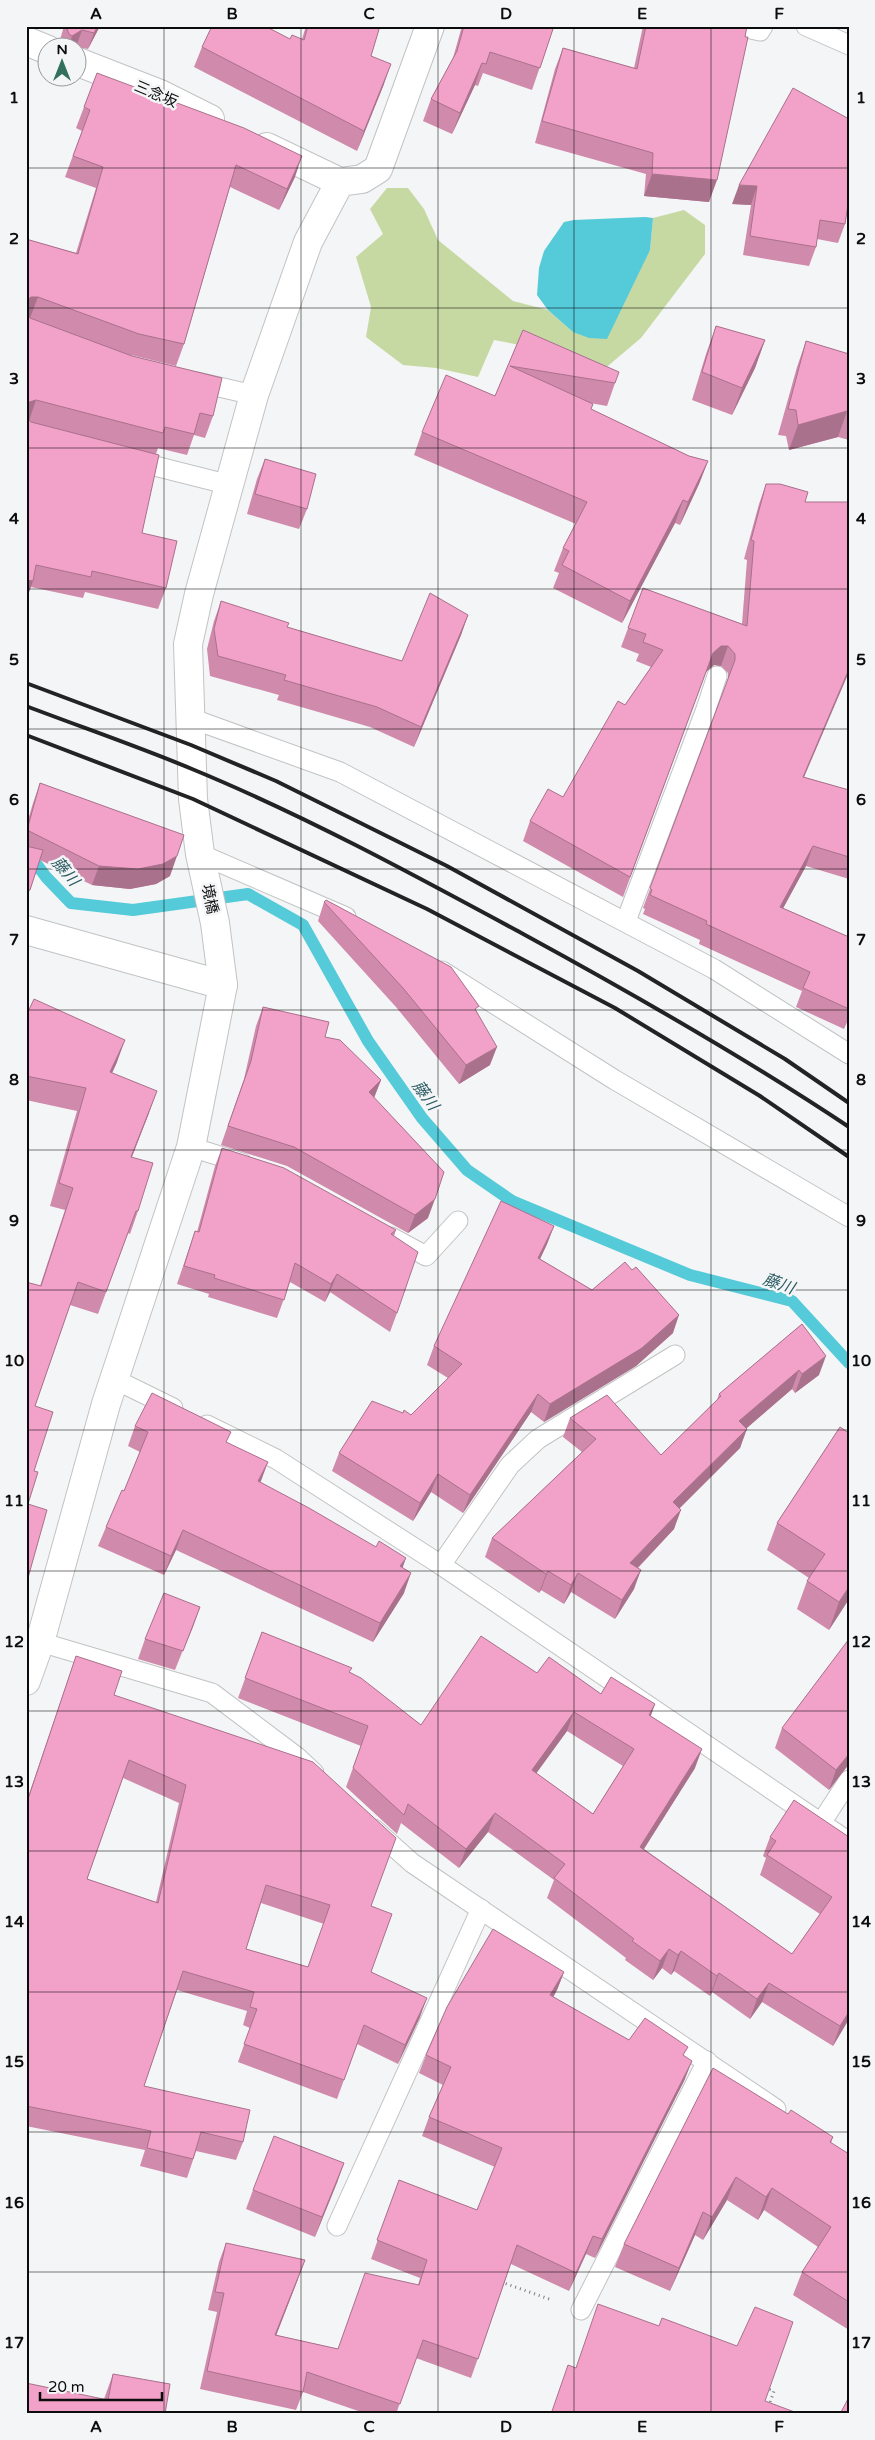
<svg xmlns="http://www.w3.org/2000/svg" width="875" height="2440" font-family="'Varela Round','Noto Sans JP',sans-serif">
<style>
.green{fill:#c7d9a3}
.water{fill:#55cad9}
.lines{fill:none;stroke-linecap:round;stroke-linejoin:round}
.stream{stroke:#55cad9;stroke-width:12}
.lane-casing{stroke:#c2c3c4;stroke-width:21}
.street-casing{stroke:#c2c3c4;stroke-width:30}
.path{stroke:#7b7c7d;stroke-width:3;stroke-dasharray:1 4;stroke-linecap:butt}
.lane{stroke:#fff;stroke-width:19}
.street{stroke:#fff;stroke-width:28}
.rail{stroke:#232324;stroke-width:4}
.wall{fill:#d08aac;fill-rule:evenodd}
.shaded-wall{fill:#a9718c}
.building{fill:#f2a1c8;stroke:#a9718c;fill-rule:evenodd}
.grid{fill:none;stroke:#0c0c0d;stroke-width:1;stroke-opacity:0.55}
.labels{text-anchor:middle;stroke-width:5;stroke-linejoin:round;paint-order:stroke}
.street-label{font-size:15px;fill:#0c0c0d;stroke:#f4f5f6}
.water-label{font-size:16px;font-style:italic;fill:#2a5b62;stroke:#f4f5f6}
.neatline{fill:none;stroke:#0c0c0d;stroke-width:2}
.grid-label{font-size:16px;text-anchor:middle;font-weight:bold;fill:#0c0c0d}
</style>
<rect width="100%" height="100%" fill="#f4f5f6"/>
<!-- green -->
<path class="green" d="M387,188H408L424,209L438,240L513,301L548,310L573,332L650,250L653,218L684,210L705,225V254L641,338L596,376L525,346L494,340L478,377L436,368L403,365L366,337L371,307L356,257L383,234L370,209Z"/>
<!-- water -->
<path class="water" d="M645,217L653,218L650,250L607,339L589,338L573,332L548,310L537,295L539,268L544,251L564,222L574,220Z"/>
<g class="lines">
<!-- stream -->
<path class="stream" d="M26,850L46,877L71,903L133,910L248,894L303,925L368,1041L422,1118L467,1170L512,1201L690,1275L792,1301L849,1363"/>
<defs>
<g id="lane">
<path d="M737,26L760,31L763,26"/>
<path d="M806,26L849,45"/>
<path d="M197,382L254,395"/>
<path d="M131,460L230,485"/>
<path d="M190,718L340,772L714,969L849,1054"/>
<path d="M200,854L346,917"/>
<path d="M626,921L706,709L717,676"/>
<path d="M442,971L615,1080L849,1217"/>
<path d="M191,1147L242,1163"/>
<path d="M391,1237L426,1256L458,1221"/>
<path d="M114,1379L173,1408"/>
<path d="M207,1425L276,1459L441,1565L849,1842"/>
<path d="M441,1565L510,1465L538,1439L675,1355"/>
<path d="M40,1642L212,1693L297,1757L314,1773"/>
<path d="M821,1823L849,1780"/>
<path d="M374,1829L412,1863L776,2109"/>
<path d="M337,2226L481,1909"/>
<path d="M581,2310L707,2061"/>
</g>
<g id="street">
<path d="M26,41L48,50"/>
<path d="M78,62L160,94L210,119"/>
<path d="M267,147L340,182"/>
<path d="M26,930L223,985"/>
<path d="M26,1681L40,1642L106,1404L191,1147L223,985L215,923L200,854L193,799L188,644L199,594L254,395L308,242L340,182L362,179L378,169L430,26"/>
</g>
</defs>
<!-- lane casing -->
<use href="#lane" class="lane-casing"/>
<!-- street casing -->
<use href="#street" class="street-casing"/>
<!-- path -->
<g class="path">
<path d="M501,2282L552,2300"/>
<path d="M765,2388L774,2391L766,2414"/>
</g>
<!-- lane -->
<use href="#lane" class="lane"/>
<!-- street -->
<use href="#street" class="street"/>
<!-- rail -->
<g class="rail">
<path d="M26,683L191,745L276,781L447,866L638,971L785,1059L849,1103"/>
<path d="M26,706C81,727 137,746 192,769C306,816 416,876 525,935C635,995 744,1057 849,1127"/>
<path d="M26,735L193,799L427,909L615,1008L760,1096L849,1157"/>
</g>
</g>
<!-- wall -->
<g class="wall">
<path d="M64,26H100L88,49L76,47L74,48H62L60,40Z"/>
<path d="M306,26H380L371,56L384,84L357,151L194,67L202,47L290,39H302Z"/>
<path d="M462,26H554L532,90L483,73L478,86L475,85L452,134L423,121L431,99L453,58Z"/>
<path d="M643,26H747L709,202L644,196L646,174L535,143L555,69L563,48L634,68Z"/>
<path d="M97,73L295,177L279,210L230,187L184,344L176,366L131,355L213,416L205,438L194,435L187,455L158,448L156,454L142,533L166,588L158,609L85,592L83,598L31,587L26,600V239L76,253L96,188L65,177L82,131L76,128Z"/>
<path d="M849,119V207L847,206L845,224L838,243L817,239L816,247L809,266L743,255L751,205L732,204Z"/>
<path d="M716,326L765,340L755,368L732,415L692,400L706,354Z"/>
<path d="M523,330L615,383L607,406L590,403L591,409L689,456L708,461L699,484L680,525L675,523L622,623L553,588L559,573L554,571L563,548L576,524L414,455L422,432L495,396Z"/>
<path d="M806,341L849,354V440L838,437L789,450L786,436L778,435L797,367Z"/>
<path d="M265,459L307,509L299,529L247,514L257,479Z"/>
<path d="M766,484L805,502L804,777L849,790V879L806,866L783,908L849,937V1018L844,1029L796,1007L802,991L699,944L700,940L643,914L645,909L643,908L728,679V673L721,666L714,665L706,672L623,897L523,841L530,821L563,797L625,705L651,667L636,661L639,654L621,647L643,588L742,624L747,560L744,559L759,504Z"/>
<path d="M221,601L287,627L402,661L468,615L461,635L414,747L370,727L277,700L279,695L210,676L207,649L214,621Z"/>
<path d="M40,783L170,876L156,884L130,889L92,885L40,860L26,901V827L33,803Z"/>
<path d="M324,902L477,1012L490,1065L459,1084L396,1007L318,921Z"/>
<path d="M263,1007L325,1037L381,1080L374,1097L428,1218L408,1233L287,1166L221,1145L244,1079L256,1026Z"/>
<path d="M26,1016L117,1062L112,1073L149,1113L132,1157L138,1211L130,1234L128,1233L98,1314L70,1305L35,1406L34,1471L28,1504L26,1282L40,1286L65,1210L50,1206L77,1111L26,1100Z"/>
<path d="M222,1148L396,1230L394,1236L397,1313L390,1332L330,1292L325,1302L290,1282L277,1318L208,1297L209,1294L177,1284L195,1231L197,1232L215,1166Z"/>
<path d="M554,1226L547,1244L540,1259L592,1290L673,1333L636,1366L544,1422L531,1412L463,1513L431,1492L413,1521L332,1471L339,1453L403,1413L411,1415L448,1378L427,1365L434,1346Z"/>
<path d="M802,1324L819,1375L795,1393L792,1389L746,1428L740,1448L679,1508L674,1529L638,1568L634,1589L615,1619L571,1592L564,1604L541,1590L539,1593L485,1557L492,1538L582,1452L563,1437L570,1418L661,1455L717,1400L719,1394Z"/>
<path d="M135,1426L227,1442L260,1482L402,1568L404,1593L373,1642L176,1550L164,1575L98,1546L106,1527L124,1491L140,1452L128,1446Z"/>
<path d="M840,1427L849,1599L829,1630L797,1609L807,1581L809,1578L767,1550L777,1523Z"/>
<path d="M200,1607L175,1670L138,1659L145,1639Z"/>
<path d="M262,1632L350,1672L421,1725L537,1673L601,1694L651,1717L695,1768L644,1849L792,1954L820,1914L760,1875L766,1858L763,1856L770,1837H849V2019L833,2046L762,2002L750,2019L712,1992L710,1996L674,1971L671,1975L662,1968L653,1980L625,1960L626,1958L547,1898L554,1880L488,1832L459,1868L401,1823L397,1834L346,1787L361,1746L238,1698ZM567,1731L623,1766L593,1814L536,1773Z"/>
<path d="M76,1656L114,1695L371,1906V1972L420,2017L398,2064L357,2044L337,2099L238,2062L250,2028L243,2025L247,2011L177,1990L144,2086L243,2142L236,2160L196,2151L187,2178L140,2166L145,2150L26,2126V1803ZM123,1778L179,1803L156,1902L87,1879ZM261,1903L324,1924L308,1967L246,1949Z"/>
<path d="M782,1728L849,1764L829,1790L775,1748Z"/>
<path d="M564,1972L557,1990L553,1997L629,2040L685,2056V2079L595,2258L586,2254L569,2291L511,2264L471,2378L416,2358L396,2414H367L303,2392L296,2410L200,2389L217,2312L208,2310L219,2262L226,2243L298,2279L276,2335L338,2349L418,2285L420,2278L371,2259L399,2180L477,2210L495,2167L422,2136L429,2117L443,2085L419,2073L426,2055Z"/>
<path d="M788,2114L833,2137L831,2143L849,2154V2330L793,2295L802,2272L818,2247L764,2210L758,2220L727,2200L703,2240L695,2235L670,2291L615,2267L624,2244Z"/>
<path d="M344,2163L315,2237L246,2209L253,2190Z"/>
<path d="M113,2374L165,2414L104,2399Z"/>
</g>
<!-- shaded-wall -->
<g class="shaded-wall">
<path d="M98,26H100L88,49L94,33Z"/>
<path d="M82,30L76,47L74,48H68L72,36Z"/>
<path d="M482,63L475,85L452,134L460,113Z"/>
<path d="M391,64L384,84L357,151L364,131Z"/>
<path d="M302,156L295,177L279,210L287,189Z"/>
<path d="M652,174L717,180L709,202L644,196Z"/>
<path d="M739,185L757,186L751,205L732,204Z"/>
<path d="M31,297H38L30,318H26V301Z"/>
<path d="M765,340L755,368L732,415L742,388Z"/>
<path d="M36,400L29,421L26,422V403Z"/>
<path d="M847,411L838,437L789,450L798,425Z"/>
<path d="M708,461L699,484L680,525L688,502Z"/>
<path d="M683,500L675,523L622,623L630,601Z"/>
<path d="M26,580L33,581L26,600Z"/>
<path d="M468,615L461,635L414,747L421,727Z"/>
<path d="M721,646H728L721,666L714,665L706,672L623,897L713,653Z"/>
<path d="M849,669V672L796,796L803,777Z"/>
<path d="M813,846L806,866L773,927L780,907Z"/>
<path d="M177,856L170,876L156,884L130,889L92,885L99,866Z"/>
<path d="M125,1040L117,1062L102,1095L110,1072Z"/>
<path d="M497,1047L490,1065L459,1084L466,1065Z"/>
<path d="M381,1080L374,1098L369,1092Z"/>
<path d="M157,1091L149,1113L123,1179L131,1157Z"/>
<path d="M435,1199L428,1218L408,1233L415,1215Z"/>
<path d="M554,1226L547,1244L532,1276L538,1258Z"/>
<path d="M337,1274L330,1292L325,1302L331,1284Z"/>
<path d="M679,1315L673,1333L636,1366L544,1422L550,1404Z"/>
<path d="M826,1356L819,1375L795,1393L802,1374Z"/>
<path d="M799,1370L792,1389L732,1441L739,1421Z"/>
<path d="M538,1394L531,1412L463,1513L470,1495Z"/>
<path d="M747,1429L740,1448L666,1522L673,1502Z"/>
<path d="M268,1462L261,1481L251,1501L258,1481Z"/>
<path d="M438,1474L431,1492L413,1521L420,1503Z"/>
<path d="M681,1510L674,1529L623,1583L630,1563Z"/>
<path d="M183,1530L176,1550L164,1575L171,1556Z"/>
<path d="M406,1558L399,1578L400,1566Z"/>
<path d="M641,1570L634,1589L615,1619L622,1600Z"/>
<path d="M548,1571L541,1590L539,1593L546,1574Z"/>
<path d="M411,1573L404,1593L373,1642L380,1623Z"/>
<path d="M578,1573L571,1592L564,1604L571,1585Z"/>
<path d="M849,1587V1599L829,1630L839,1602Z"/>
<path d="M200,1607L193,1627L175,1670L183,1651Z"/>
<path d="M655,1704L648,1724L649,1715Z"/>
<path d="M574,1712L567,1731L525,1789L532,1770Z"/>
<path d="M702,1749L695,1768L633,1866L640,1847Z"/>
<path d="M849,1754V1764L829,1790L836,1770Z"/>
<path d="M495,1813L488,1832L459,1868L466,1849Z"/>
<path d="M669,1949L662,1968L653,1980L660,1961Z"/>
<path d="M681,1951L674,1971L671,1975L678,1955Z"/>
<path d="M564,1972L557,1990L544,2014L550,1995Z"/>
<path d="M719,1973L712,1992L710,1996L717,1976Z"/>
<path d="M769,1983L762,2002L750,2019L757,1999Z"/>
<path d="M427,1998L420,2017L398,2064L405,2045Z"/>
<path d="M849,2012V2019L833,2046L840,2026Z"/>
<path d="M692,2061L685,2079L595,2258L602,2239Z"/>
<path d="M344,2163L337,2183L315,2237L322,2217Z"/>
<path d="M736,2177L727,2200L703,2240L712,2217Z"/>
<path d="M772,2188L764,2210L758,2220L766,2197Z"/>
<path d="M703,2212L695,2235L670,2291L679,2268Z"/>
<path d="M593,2236L586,2254L569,2291L576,2273Z"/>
<path d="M305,2260L298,2279L269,2354L275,2335Z"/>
</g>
<!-- building -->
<g class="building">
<path d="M66,26H98L94,33L82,30L72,36L69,34Z"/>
<path d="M212,26H265L290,39L292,35L304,40L308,26H380L371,56L391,64L364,131L202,47Z"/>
<path d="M464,26H554L540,68L490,52L486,64L482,63L460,113L431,99L457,51Z"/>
<path d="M646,26H747L745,37H748L717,180L652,174L653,153L542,121L563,48L637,69Z"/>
<path d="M97,73L244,128L302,156L287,189L236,165L184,344L139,334L38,297H31L26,301V239L78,254L103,167L73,156L90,110L84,107Z"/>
<path d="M793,88L849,119V198L845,224L820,220L816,247L750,236L757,186L739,185Z"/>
<path d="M26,314L30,318L132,356L222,378L213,416L200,413L194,434L165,427L163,433L36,400L26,403Z"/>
<path d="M716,326L765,340L742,388L702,372Z"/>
<path d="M523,330L619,372L615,383L510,366L593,404L591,409L689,456L708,461L688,502L683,500L630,601L562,565L569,551L563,548L587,502L422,432L446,375L495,396Z"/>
<path d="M806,341L849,354V412L847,411L798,425L796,410L788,409Z"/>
<path d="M26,417L31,422L159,455L142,533L177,541L166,588L92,571L91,577L36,565L33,581L26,580Z"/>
<path d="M265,459L316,474L307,509L255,494Z"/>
<path d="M766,484H780L808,492L805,502H849V669L803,777L849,790V857L813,846L780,907L849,937V1009L803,988L810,972L706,924L707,921L650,895L652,890L650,888L735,660V654L728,646H721L713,653L630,877L530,821L548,789L563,797L618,701L625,705L663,650L643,642L646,634L628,628L643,588L747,626L754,541L751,540Z"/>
<path d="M430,593L468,615L421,727L377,707L284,680L286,675L218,656L214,629L221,601L289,623L287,627L402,661Z"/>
<path d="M40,783L184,835L177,856L163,864L138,869L99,866L27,830Z"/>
<path d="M26,846L43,850L30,890L26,889Z"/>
<path d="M326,900L451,967L479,1006L475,1009L497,1047L466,1065L403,988L324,902Z"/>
<path d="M34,999L125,1040L110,1072L157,1091L131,1157L153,1163L138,1211H136L106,1292L78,1282L35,1406L53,1412L34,1471L38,1472L28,1504L47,1510L26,1585V1282L41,1286L73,1188L59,1183L86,1088L26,1076V1016Z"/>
<path d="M263,1007L329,1022L325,1037L340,1040L381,1080L369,1092L444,1172L435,1199L415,1215L294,1147L228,1126L251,1061Z"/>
<path d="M222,1148L284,1168L396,1230L391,1234L418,1252L397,1313L337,1274L331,1284L295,1263L284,1300L214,1278L215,1275L184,1266L195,1231L199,1232Z"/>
<path d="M501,1201L554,1226L538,1258L592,1290L625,1262L632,1270L636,1267L679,1315L642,1348L550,1404L538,1394L470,1495L438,1474L420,1503L339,1453L372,1401L403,1413L404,1410L411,1415L462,1364L434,1346Z"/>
<path d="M802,1324L826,1356L802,1374L799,1370L739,1421L747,1429L673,1502L681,1510L630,1563L641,1570L622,1600L578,1573L571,1585L548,1571L546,1574L492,1538L596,1439L570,1418L607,1395L661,1455L721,1396L719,1394Z"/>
<path d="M152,1393L231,1432L226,1442L268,1462L258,1481L309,1508L376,1547L379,1541L406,1558L400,1566L411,1573L380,1623L183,1530L171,1556L106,1527L122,1490L124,1491L148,1432L135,1426Z"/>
<path d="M840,1427L849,1433V1587L839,1602L807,1581L825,1554L777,1523Z"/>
<path d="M164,1593L200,1607L183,1651L145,1639Z"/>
<path d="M262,1632L352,1668L349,1672L361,1678L421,1725L481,1636L537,1673L549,1657L601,1694L611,1677L655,1704L649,1715L702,1749L640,1847L792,1954L832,1897L767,1855L776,1841L770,1837L794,1800L849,1837V2012L840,2026L769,1983L757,1999L719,1973L717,1976L681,1951L678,1955L669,1949L660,1961L632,1941L634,1939L554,1878L565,1864L495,1813L466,1849L408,1804L404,1815L353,1768L368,1726L245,1678ZM574,1712L634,1749L593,1814L532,1770Z"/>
<path d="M849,1639V1754L836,1770L782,1728Z"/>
<path d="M76,1656L122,1671L114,1695L313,1762L396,1838L371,1906L392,1914L371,1972L427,1998L405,2045L364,2025L344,2080L244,2044L257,2009L250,2007L254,1992L183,1971L144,2086L250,2110L243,2142L201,2132L193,2159L147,2148L151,2131L26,2106V1805ZM129,1760L186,1785L158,1903L87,1879ZM266,1885L330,1905L308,1967L246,1949Z"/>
<path d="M493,1929L564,1972L550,1995L629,2040L645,2018L688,2047L683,2055L692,2061L602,2239L593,2236L576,2273L517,2245L478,2359L423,2340L400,2404L307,2372L303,2392L207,2371L224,2293L215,2292L226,2243L305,2260L275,2335L338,2349L365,2273L419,2285L427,2260L377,2240L399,2180L477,2210L502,2148L429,2117L451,2067L426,2055L447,2007Z"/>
<path d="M713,2068L788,2114L791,2110L833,2137L830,2142L849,2154V2302L802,2272L831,2227L772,2188L766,2197L736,2177L712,2217L703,2212L679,2268L624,2244Z"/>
<path d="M274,2136L344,2163L322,2217L253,2190Z"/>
<path d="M598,2304L659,2326L662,2318L737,2346L755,2307L793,2322L765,2401L800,2414H551L568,2365L576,2368Z"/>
<path d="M113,2374L170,2384L165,2414H26V2383L108,2400Z"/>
<path d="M849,2397V2414H840Z"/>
</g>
<!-- grid -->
<path class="grid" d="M164,26V2414M301,26V2414M438,26V2414M574,26V2414M711,26V2414M26,168H849M26,308H849M26,448H849M26,589H849M26,729H849M26,869H849M26,1010H849M26,1150H849M26,1290H849M26,1430H849M26,1571H849M26,1711H849M26,1851H849M26,1992H849M26,2132H849M26,2272H849"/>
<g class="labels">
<!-- street labels -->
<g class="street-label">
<text transform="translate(156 94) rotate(23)" y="5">三念坂</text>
<text transform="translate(210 899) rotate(78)" y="5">境橋</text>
</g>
<!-- water labels -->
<g class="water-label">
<text transform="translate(66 871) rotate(50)" y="6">藤川</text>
<text transform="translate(426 1095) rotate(54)" y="6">藤川</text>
<text transform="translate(779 1283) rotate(19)" y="6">藤川</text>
</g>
</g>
<!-- border -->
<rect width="875" height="2440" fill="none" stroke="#f4f5f6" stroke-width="55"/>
<!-- north arrow -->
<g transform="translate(62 62)"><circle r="24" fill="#f4f5f6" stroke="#979899"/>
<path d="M0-4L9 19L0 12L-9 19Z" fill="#33705d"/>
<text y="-8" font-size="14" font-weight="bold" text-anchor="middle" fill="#0c0c0d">N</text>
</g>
<!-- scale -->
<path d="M40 2392v8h122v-8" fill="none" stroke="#0c0c0d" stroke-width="2.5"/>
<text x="48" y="2392" font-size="15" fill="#0c0c0d" stroke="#f4f5f6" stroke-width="4" paint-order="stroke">20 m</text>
<rect x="28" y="28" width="820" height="2384" class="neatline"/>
<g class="grid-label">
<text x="96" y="19">A</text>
<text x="232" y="19">B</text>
<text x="369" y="19">C</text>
<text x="506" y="19">D</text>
<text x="642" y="19">E</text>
<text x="779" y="19">F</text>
<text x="14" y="103">1</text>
<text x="861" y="103">1</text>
<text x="14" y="244">2</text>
<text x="861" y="244">2</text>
<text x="14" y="384">3</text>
<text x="861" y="384">3</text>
<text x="14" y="524">4</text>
<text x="861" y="524">4</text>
<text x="14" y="665">5</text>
<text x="861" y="665">5</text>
<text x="14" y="805">6</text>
<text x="861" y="805">6</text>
<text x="14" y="945">7</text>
<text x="861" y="945">7</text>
<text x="14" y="1085">8</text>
<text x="861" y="1085">8</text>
<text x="14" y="1226">9</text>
<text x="861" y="1226">9</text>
<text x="14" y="1366">10</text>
<text x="861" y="1366">10</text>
<text x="14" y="1506">11</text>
<text x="861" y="1506">11</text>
<text x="14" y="1647">12</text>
<text x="861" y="1647">12</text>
<text x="14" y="1787">13</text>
<text x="861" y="1787">13</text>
<text x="14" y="1927">14</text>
<text x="861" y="1927">14</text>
<text x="14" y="2067">15</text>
<text x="861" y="2067">15</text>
<text x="14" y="2208">16</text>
<text x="861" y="2208">16</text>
<text x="14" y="2348">17</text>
<text x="861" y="2348">17</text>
<text x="96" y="2432">A</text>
<text x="232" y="2432">B</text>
<text x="369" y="2432">C</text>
<text x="506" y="2432">D</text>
<text x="642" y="2432">E</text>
<text x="779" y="2432">F</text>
</g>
</svg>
